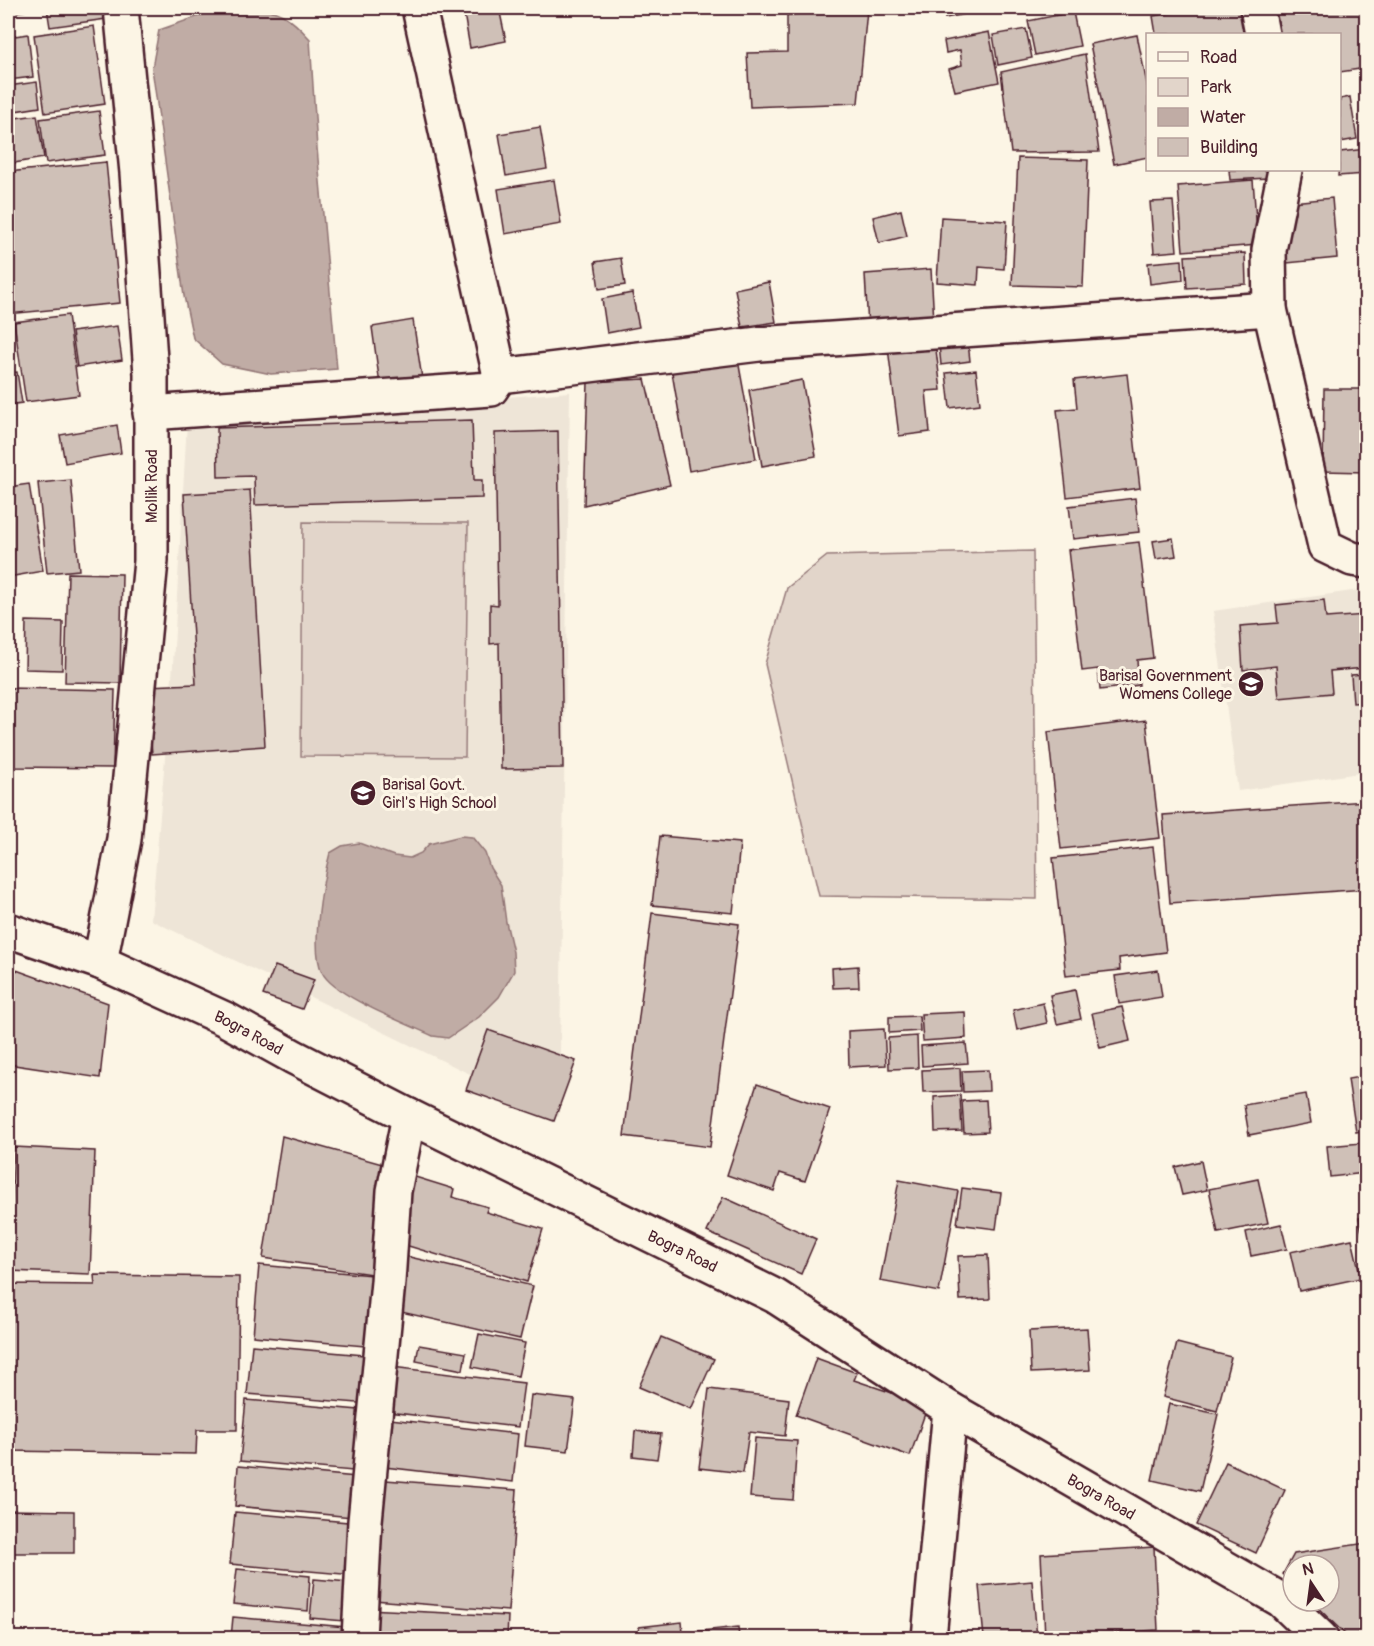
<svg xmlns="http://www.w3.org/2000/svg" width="1374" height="1646" font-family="Pangolin,sans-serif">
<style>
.built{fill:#eee5d7}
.green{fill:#e2d5ca;stroke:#967a7a;stroke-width:1.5}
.water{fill:#c0aca5;stroke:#917474;stroke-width:1.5}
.building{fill:#cfc0b7;stroke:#4a1f2b;stroke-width:1.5}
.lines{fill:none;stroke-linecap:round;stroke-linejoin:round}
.street-casing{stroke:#4a1f2b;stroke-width:38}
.secondary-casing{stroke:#4a1f2b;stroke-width:38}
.street{stroke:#fcf5e5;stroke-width:33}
.secondary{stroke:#fcf5e5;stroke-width:33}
.labels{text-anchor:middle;stroke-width:6;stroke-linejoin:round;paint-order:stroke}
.street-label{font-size:16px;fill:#4a1f2b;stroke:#fcf5e5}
.poi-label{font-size:16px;fill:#4a1f2b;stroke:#fcf5e5;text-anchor:end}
</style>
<rect width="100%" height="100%" fill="#fcf5e5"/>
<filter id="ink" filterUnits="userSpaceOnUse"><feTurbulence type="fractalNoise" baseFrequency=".0167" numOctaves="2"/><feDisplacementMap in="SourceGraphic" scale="12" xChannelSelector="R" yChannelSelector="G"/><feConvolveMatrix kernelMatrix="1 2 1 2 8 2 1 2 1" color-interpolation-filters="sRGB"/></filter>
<g filter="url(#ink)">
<!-- built -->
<g class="built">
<path d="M570,392L559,1117L151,920L173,665L187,422Z"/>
<path d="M1366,589V615L1326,618L1324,600L1277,605L1278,623L1240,626L1243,669L1276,666L1279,698L1332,693L1330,671L1366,668V674L1351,676L1353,703L1366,702V772L1238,791L1213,611Z"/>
</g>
<!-- green -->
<g class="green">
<path d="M303,522L468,523L465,757L301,756Z"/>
<path d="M1033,551L1037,899L819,896L765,664L787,588L827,556Z"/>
</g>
<!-- water -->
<g class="water">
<path d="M248,8C278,7 291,18 310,39L317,148L337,369L271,374L222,364L193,338L184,296L152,68L159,30L205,14Z"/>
<path d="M461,836L472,837L485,853L490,868L501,885L506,922L513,952L514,971L499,997L479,1017L448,1038L433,1036C408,1024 333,996 322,972C310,948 323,879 330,853L342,846L359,843L394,856L410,858L421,853L429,844Z"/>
</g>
<!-- building -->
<g class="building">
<path d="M8,8H40L8,13Z"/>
<path d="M47,8H105L106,19L50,27Z"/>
<path d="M463,8H499L506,41L470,48Z"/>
<path d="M943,8H975L976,12L945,18Z"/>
<path d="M1188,8H1251L1255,34H1156L1153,16L1188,10Z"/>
<path d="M1309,8H1366V68L1340,72V34H1277L1273,13Z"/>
<path d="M867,10L858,103L750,107L747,53L787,52V15Z"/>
<path d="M1073,12L1080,46L1035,55L1028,21Z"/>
<path d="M94,26L105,104L45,113L34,35Z"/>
<path d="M1026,29L1032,58L998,65L993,35Z"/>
<path d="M989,32L999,82L955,91L949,69L962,65L960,50L946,53L944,41Z"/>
<path d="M28,34L33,77L8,80V37Z"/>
<path d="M1137,35L1148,89V157L1114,164L1090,44Z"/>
<path d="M1085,54L1099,152L1011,153L1001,72Z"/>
<path d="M37,82L40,107L8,112V86Z"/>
<path d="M1350,97L1357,139L1340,142V99Z"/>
<path d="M99,111L105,155L46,163L40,119Z"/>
<path d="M37,115L44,158L8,164V119Z"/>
<path d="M540,127L547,169L506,176L499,134Z"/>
<path d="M1366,149V174L1338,176L1340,152Z"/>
<path d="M1018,158L1088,160L1083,287L1012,285Z"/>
<path d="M106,162L120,303L8,314V172Z"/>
<path d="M1229,170H1268V178L1230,180Z"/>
<path d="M554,180L561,224L505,234L498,189Z"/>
<path d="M1253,180L1258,245L1183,251L1178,186Z"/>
<path d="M1332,198L1337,258L1287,263L1282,203Z"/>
<path d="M1173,201L1177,251L1154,253L1150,202Z"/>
<path d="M901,210L907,236L879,243L873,217Z"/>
<path d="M941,217L1007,221L1004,269L979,267L978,285L937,282Z"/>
<path d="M1245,253L1246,284L1187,288L1185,256Z"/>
<path d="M621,258L625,285L599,289L595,262Z"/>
<path d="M1182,260L1183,280L1150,284L1148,263Z"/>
<path d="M931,269L934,322L868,327L865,274Z"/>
<path d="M769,282L776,322L742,327L735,289Z"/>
<path d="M632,293L639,327L607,333L602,299Z"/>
<path d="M68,315L79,395L26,402L14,322Z"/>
<path d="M413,320L423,385L381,392L372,327Z"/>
<path d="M117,326L122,360L77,367L72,332Z"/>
<path d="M935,342L941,390L926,391L930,432L899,436L888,348Z"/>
<path d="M968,342L970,361L941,365L939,345Z"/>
<path d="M736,349L756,459L689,471L670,361Z"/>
<path d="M976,370L980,404L950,408L946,373Z"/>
<path d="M17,372L22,403L8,405V373Z"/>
<path d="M1127,374L1140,488L1067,497L1057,410L1077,408L1074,380Z"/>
<path d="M645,379L670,485L584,505L588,382Z"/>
<path d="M802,380L816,456L762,466L749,390Z"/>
<path d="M1324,389H1366V472L1323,471Z"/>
<path d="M472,420L474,480H482V498L255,505L254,476L218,477L217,428Z"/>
<path d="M117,425L121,453L65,463L60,435Z"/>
<path d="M558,431L563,768L501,769L499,643L490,644V604L498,605L495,433Z"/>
<path d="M71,480L79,570L47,573L38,483Z"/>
<path d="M29,484L43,571L8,577V487Z"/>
<path d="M250,490L265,746L152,754L147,686L196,684L184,494Z"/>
<path d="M1135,498L1139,532L1073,539L1069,506Z"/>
<path d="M1173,538L1176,556L1156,559L1153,541Z"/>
<path d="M1139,542L1153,658L1137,660L1139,685L1100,690L1098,669L1082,671L1068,550Z"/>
<path d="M68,573L122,574L120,683L65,682Z"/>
<path d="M1324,600L1326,618L1366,615V668L1330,671L1332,693L1279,698L1276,666L1243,670L1240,626L1278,623L1276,605Z"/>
<path d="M26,621L63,622L62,670L25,669Z"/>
<path d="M1366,674V702L1353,703L1351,675Z"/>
<path d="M8,688L115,690L113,768L8,767Z"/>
<path d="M1146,720L1160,838L1061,849L1048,732Z"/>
<path d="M1366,801V889L1170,903L1163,815Z"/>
<path d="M660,836L740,843L733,913L652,905Z"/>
<path d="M1153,847L1166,952L1119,958L1120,970L1066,976L1053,858Z"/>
<path d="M652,913L739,924L710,1147L624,1136Z"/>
<path d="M275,966L314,980L302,1009L263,995Z"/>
<path d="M858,966L859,987L833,988L832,968Z"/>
<path d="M8,967L108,1003L100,1078L8,1064Z"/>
<path d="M1158,970L1162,997L1119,1004L1115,976Z"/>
<path d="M1075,990L1081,1019L1057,1024L1050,995Z"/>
<path d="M1043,1003L1047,1023L1017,1030L1013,1010Z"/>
<path d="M1122,1007L1130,1041L1100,1048L1092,1013Z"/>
<path d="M965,1012L966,1038L923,1041L921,1014Z"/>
<path d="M919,1016L920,1031L889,1033V1017Z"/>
<path d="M884,1029L886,1065L849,1067L848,1031Z"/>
<path d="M488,1030L576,1061L554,1121L466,1090Z"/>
<path d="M917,1036L918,1068L889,1069L888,1038Z"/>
<path d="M966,1043L968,1063L922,1066L921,1046Z"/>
<path d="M960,1068L961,1091L923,1092L922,1070Z"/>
<path d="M988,1070L989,1091L963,1092L962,1071Z"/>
<path d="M1366,1076V1130L1356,1132L1348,1079Z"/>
<path d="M757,1084L830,1109L805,1181L780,1173L774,1191L727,1175Z"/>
<path d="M1306,1094L1311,1123L1249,1135L1244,1105Z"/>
<path d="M960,1095L962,1131L935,1132L934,1097Z"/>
<path d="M986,1100L988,1132L964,1133L962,1101Z"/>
<path d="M282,1136L393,1167L378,1275L263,1258Z"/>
<path d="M1362,1143L1365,1173L1330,1177L1327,1146Z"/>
<path d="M14,1147L95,1151L90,1274L8,1271Z"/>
<path d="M1201,1161L1207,1190L1182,1195L1175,1167Z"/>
<path d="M412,1176L454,1189L452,1197L488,1207L486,1212L543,1229L527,1282L392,1241Z"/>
<path d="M1258,1179L1268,1223L1218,1233L1209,1189Z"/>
<path d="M899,1180L958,1191L939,1292L880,1281Z"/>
<path d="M962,1188L1001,1193L996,1229L957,1224Z"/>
<path d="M723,1197L816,1239L801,1274L707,1232Z"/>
<path d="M1366,1216V1252L1359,1218Z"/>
<path d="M1281,1224L1287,1249L1251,1256L1246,1232Z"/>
<path d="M1352,1239L1361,1278L1299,1291L1290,1252Z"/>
<path d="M401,1255L533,1286L520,1339L388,1309Z"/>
<path d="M988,1255L990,1299L960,1300L958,1256Z"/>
<path d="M259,1265L383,1276L376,1347L253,1336Z"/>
<path d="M94,1275L239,1277L237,1430H197L196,1454L8,1451V1284L95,1285Z"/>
<path d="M1087,1328L1090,1370L1031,1373L1029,1331Z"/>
<path d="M479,1334L525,1343L518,1376L472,1367Z"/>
<path d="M661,1337L714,1359L691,1409L639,1387Z"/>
<path d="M1177,1343L1231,1357L1217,1411L1163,1397Z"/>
<path d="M252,1345L375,1356L370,1404L247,1394Z"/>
<path d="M419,1345L466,1353L463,1370L416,1361Z"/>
<path d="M816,1358L857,1373L854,1380L928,1405L910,1456L796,1415Z"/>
<path d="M384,1366L524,1383L518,1427L379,1411Z"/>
<path d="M709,1389L789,1399L785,1436L749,1432L743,1473L699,1468Z"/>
<path d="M531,1395L575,1400L568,1451L525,1446Z"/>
<path d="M246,1400L370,1411L364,1472L240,1461Z"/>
<path d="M1169,1404L1218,1414L1200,1491L1152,1480Z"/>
<path d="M382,1418L518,1434L513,1482L376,1466Z"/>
<path d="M635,1431L661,1434L657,1459L633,1456Z"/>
<path d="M755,1438L797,1441L793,1500L750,1497Z"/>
<path d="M1226,1462L1285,1490L1256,1553L1196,1525Z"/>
<path d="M238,1466L367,1478L363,1518L235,1506Z"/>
<path d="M372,1479L517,1490L508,1611L362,1599Z"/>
<path d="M8,1510L74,1511V1553H8Z"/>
<path d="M235,1512L359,1523L354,1575L230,1564Z"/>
<path d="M1366,1543V1638H1349L1311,1601H1329V1565H1293V1584L1283,1574L1294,1554Z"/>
<path d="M1154,1547L1158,1630L1045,1637L1041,1554Z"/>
<path d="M237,1569L310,1576L308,1611L233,1604Z"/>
<path d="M314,1579L360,1583L356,1622L310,1618Z"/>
<path d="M1032,1581L1037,1638H984L979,1586Z"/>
<path d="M367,1609L508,1616L507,1638H366Z"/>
<path d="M233,1617L346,1627L345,1638H231Z"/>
<path d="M682,1622L683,1633L738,1627L739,1638H627L640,1637L639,1627Z"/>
<path d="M86,1636L125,1638H86Z"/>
</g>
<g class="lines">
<defs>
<g id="street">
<path d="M1257,8L1262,34"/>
<path d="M1285,170L1269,250L1270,309L1325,546L1352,559L1366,561"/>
<path d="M500,376L759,344L1270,309"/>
<path d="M150,413L491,389L500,376L419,8"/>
<path d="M100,962L124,839L151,561V374L137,173L121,8"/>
<path d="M359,1638L365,1521L388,1282L394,1191L409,1116"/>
<path d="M929,1638L950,1409"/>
</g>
<g id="secondary">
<path id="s1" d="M8,930L100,962L225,1019L294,1057L409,1116L775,1296L950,1409L1281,1600L1321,1638"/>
</g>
</defs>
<!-- street casing -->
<use href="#street" class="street-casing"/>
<!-- secondary casing -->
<use href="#secondary" class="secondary-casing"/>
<!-- street -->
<use href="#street" class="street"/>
<!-- secondary -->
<use href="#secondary" class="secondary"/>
</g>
</g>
<!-- icons -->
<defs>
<symbol id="school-disc" viewBox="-11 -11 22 22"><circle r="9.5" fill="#4a1f2b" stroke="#fcf5e5"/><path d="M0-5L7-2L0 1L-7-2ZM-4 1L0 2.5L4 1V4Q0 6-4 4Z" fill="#fff"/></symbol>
</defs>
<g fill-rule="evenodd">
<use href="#school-disc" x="1236" y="669" width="30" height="30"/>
<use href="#school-disc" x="348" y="778" width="30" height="30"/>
</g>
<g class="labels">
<!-- street labels -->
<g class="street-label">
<text transform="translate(151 486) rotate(-90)" y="6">Mollik Road</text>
<text dy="6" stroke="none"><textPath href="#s1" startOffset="262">Bogra Road</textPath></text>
<text dy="6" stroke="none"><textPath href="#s1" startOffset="748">Bogra Road</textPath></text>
<text dy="6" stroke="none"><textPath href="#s1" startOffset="1234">Bogra Road</textPath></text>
</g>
<!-- poi labels -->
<g class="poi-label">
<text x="1232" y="681">Barisal Government<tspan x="1232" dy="18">Womens College</tspan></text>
<text x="382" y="790" text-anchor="start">Barisal Govt.<tspan x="382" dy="18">Girl's High School</tspan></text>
</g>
</g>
<!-- margin -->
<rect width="1374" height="1646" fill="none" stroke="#fcf5e5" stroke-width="30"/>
<rect x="15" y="15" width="1344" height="1616" fill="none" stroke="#4a1f2b" stroke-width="2" filter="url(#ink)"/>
<!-- legend -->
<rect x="1146" y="33" width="195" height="138" fill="#fcf5e5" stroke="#b59f9b" stroke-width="1.5"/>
<rect x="1158" y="52" width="30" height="9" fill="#fcf5e5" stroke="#b59f9b" stroke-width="1.5"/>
<text x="1200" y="63" font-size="18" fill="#4a1f2b">Road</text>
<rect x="1158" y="78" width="30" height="18" fill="#e2d5ca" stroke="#b59f9b" stroke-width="1.5"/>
<text x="1200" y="93" font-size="18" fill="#4a1f2b">Park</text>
<rect x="1158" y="108" width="30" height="18" fill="#c0aca5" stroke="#b59f9b" stroke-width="1.5"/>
<text x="1200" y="123" font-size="18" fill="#4a1f2b">Water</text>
<rect x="1158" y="138" width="30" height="18" fill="#cfc0b7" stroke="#b59f9b" stroke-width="1.5"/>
<text x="1200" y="153" font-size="18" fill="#4a1f2b">Building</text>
<!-- north arrow -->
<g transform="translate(1311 1583) rotate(347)"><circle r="28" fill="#fcf5e5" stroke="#b59f9b" stroke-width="1.5"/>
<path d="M0-4.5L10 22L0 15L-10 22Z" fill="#4a1f2b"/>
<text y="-9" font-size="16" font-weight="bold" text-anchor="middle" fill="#4a1f2b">N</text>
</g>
</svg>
